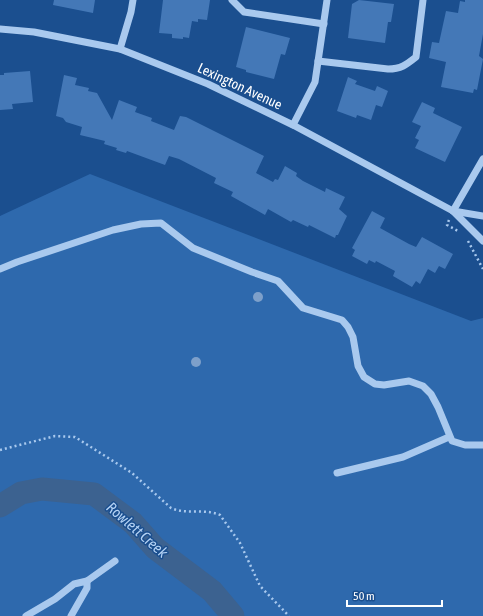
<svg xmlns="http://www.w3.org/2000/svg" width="483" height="616" font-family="'Asap Condensed',sans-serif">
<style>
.green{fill:#2e69ad}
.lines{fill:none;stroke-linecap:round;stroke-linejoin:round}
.river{stroke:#3c6290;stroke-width:23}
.building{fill:#4478b7}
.path{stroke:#a9c9ee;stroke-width:2.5;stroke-dasharray:2 3;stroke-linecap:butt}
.minor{stroke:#a9c9ee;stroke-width:7}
.tree{fill:#7ea0ca}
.labels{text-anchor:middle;stroke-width:3;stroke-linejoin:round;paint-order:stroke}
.street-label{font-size:14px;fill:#fff;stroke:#1b4f8f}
.water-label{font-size:15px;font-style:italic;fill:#b5d3f5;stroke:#1b4f8f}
</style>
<rect width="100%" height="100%" fill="#1b4f8f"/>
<!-- green -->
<path class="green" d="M90,174L471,321L483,318V616H0V216Z"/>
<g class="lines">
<!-- river -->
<path class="river" d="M0,506L21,493L42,489L94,494L133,523L155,548L212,591L233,616"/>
</g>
<!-- building -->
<g class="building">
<path d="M54,0H95L93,13L53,5Z"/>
<path d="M163,0H210L207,20L198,19V22L192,21L189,38L183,37V39L172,38V34L159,33Z"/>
<path d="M359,0L394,4L391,22H388L385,43L348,38L352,4Z"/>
<path d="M465,0H483V34L479,56L483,59L477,90L474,89L473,93L441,87L446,62L429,58L432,42L439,43L446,11L458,13L460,1L465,2Z"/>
<path d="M246,27L290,38L285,55L281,54L274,79L246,72V70L236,67Z"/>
<path d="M30,71L33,102L12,104L13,109L0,110V75H4V73Z"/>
<path d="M64,75L77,78L75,85L89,88L88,91L97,93L112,120L119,100L137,107L135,112L152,118L151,121L174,130L180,116L186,117L264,156L256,173L273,182L275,179L278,180L285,166L297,173L296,176L303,181L325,192L326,188L345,197L339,209L347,216L338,235H336L335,238L309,225L308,227L293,220L291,222L268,209L265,215L231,196L233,192L214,183L216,178L179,159L169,156L165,165L127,151L126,153L116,150L117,148L104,144L105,141L80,135L82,127L66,122L63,118L56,116Z"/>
<path d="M348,77L357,81L355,84L375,91L377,86L388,91L382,107L376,105L371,120L357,115L356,118L337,111Z"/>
<path d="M422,102L435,108L433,113L462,127L445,162L415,148L419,140L415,138L421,126L412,122Z"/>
<path d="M372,211L385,218L380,228L409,244L416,247L422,237L453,254L445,269L439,266L435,273L428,269L420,284L416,281L412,287L393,276L395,271L376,261L375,263L369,260L367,264L352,256L355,250L352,248Z"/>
</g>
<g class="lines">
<!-- path -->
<g class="path">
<path d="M449,220L447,225L458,231"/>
<path d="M468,241L483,269"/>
<path d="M0,450L55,436L75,437L132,473L171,508C186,515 204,508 220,515L240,543L260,586L289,616"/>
</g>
<!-- minor -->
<g class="minor">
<path d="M232,0L244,12L324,24"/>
<path d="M0,29L34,32L120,49L208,84L293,125L453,211L483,241"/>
<path d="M120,49L131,12L133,0"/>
<path d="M318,61L388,69C401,69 406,65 416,57L423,0"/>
<path d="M293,125L315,82L327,0"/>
<path d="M453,211L483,159"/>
<path d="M453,211L483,216"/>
<path d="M0,269L17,262L113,230L141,224L161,223L193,248L252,272L278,281L303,308L342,320L348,327L353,337L358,366L364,377L375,384L384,385L409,381L423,386L431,394L438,407L452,441L465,445H483"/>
<path d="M337,473L403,457L449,437"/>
<path d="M87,581L115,561"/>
<path d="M26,616L55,599L74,584L87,581V588L71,616"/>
</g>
</g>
<!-- trees -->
<g class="tree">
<circle cx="258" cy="297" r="5"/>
<circle cx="196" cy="362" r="5"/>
</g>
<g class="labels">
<!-- street labels -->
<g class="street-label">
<text transform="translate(240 86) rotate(25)" y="5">Lexington Avenue</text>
</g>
<!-- water labels -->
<g class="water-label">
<text transform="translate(137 530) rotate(41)" y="5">Rowlett Creek</text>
</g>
</g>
<!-- scale -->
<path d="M347 600v6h95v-6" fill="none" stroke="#ffffff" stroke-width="2"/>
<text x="353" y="600" font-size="12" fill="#ffffff" stroke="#1b4f8f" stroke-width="3" paint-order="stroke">50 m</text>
</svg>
